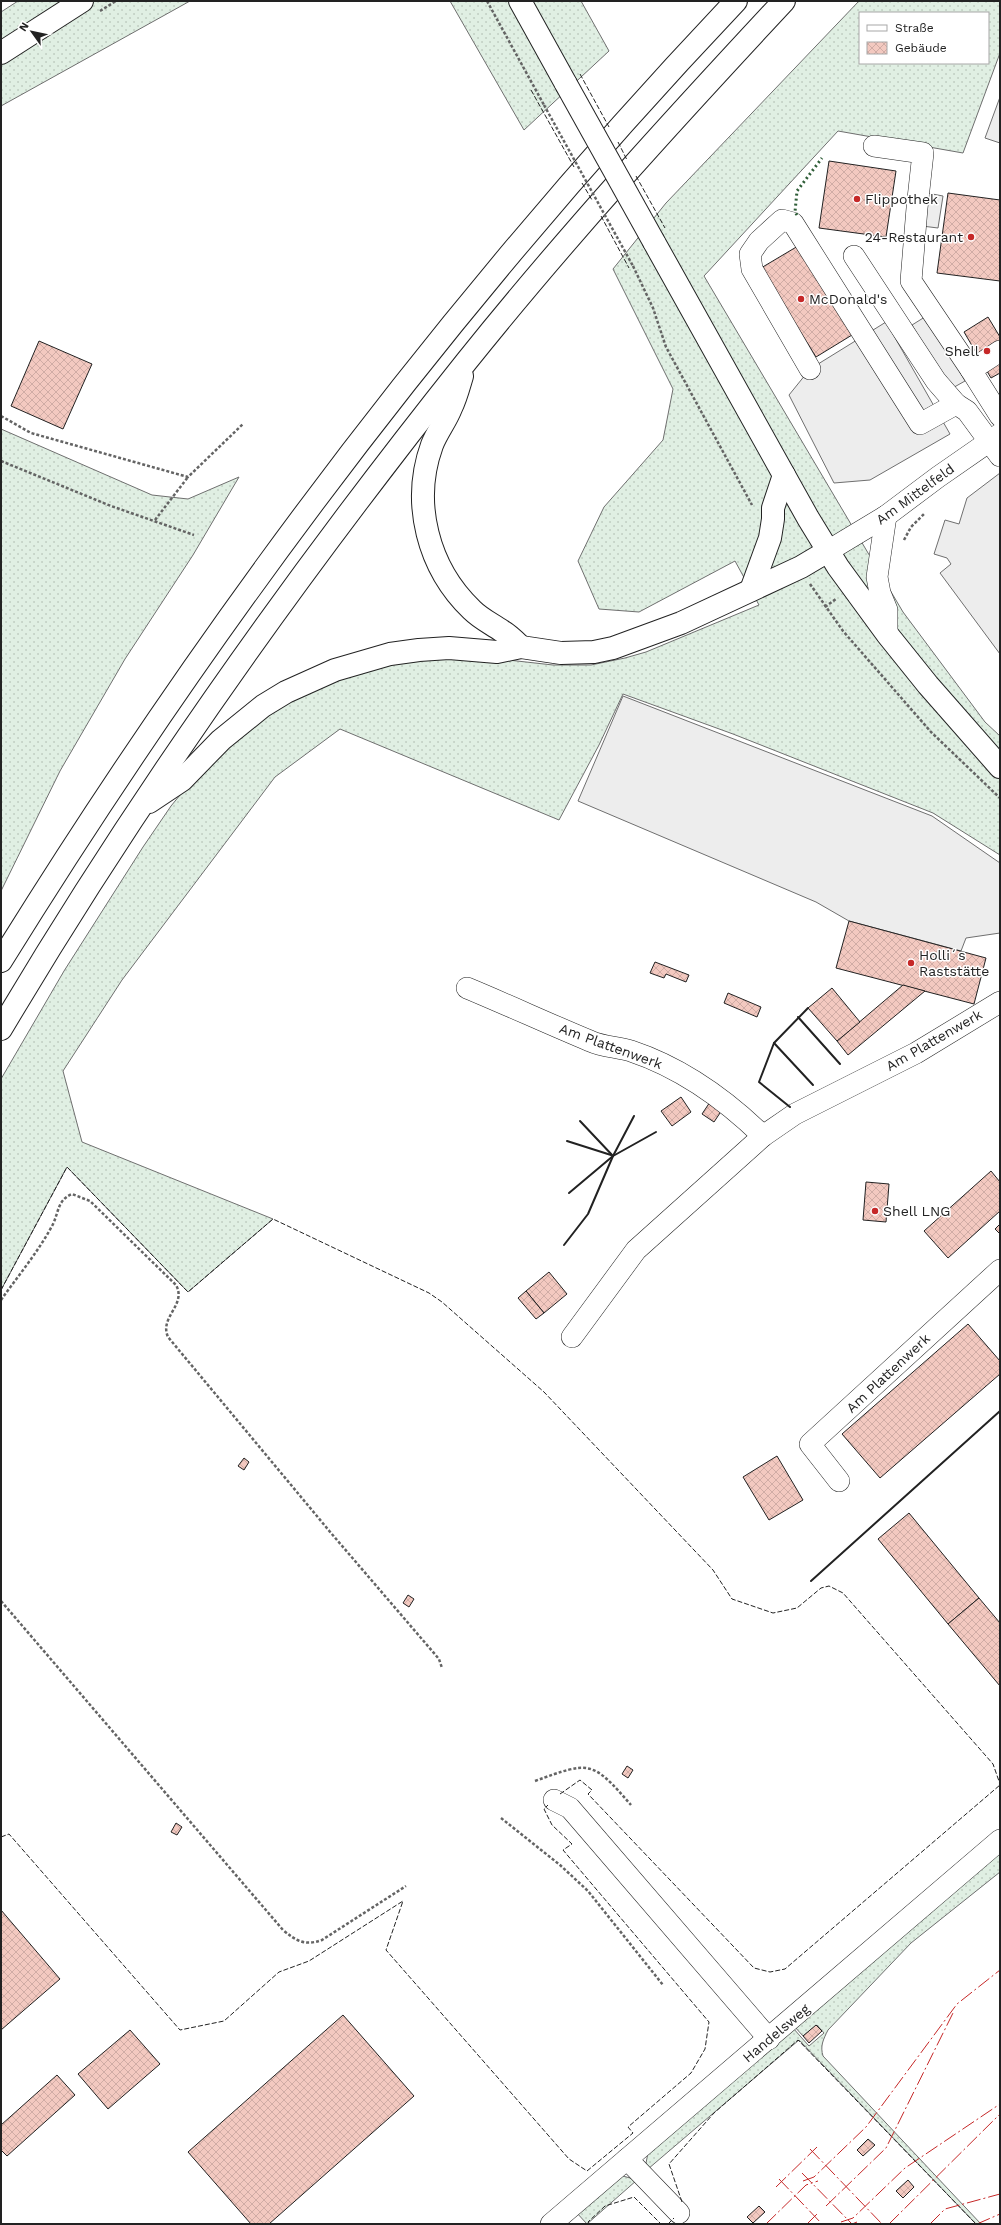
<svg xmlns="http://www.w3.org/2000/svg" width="1001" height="2225" font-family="'Work Sans',sans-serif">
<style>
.grass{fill:url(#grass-dots);stroke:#6f6f6f;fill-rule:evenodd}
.parking{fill:#ededed;stroke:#6f6f6f}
.building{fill:url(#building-cross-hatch);stroke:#222}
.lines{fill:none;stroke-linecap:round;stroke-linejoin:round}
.minor-casing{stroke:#222;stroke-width:22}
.major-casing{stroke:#222;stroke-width:24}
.highway-casing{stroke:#222;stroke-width:24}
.path{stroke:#646464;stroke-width:2.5;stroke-dasharray:3 2;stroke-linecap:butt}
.minor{stroke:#fff;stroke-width:21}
.major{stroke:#fff;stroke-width:22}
.highway{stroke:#fff;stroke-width:22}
.major-bridge-casing{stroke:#222;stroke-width:24;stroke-linecap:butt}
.path-bridge{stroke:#646464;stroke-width:2.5;stroke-dasharray:3 2;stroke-linecap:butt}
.major-bridge{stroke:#fff;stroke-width:22}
.hedge{stroke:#2f5e38;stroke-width:3;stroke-dasharray:2 3;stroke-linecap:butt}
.fence{stroke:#222;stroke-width:1;stroke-dasharray:5 2;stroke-linecap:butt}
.wall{stroke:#222;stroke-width:2}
.power{stroke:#c62828;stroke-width:1;stroke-dasharray:14 3 2 3;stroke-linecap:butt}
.poi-dot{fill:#c62828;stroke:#fff;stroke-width:1.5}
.labels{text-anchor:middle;stroke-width:3;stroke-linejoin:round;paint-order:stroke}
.poi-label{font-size:14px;fill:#222;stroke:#fff;text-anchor:start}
.street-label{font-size:14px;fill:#222;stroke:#fff}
</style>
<defs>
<pattern id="grass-dots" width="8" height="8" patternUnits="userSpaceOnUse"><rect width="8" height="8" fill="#e0efe3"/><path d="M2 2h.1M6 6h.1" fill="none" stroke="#c0cdc2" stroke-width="1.8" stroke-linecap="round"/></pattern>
<pattern id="building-cross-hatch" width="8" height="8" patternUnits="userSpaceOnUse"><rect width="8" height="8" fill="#f3c9c0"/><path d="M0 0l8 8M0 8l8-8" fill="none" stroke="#d0aca5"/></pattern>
</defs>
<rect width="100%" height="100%" fill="#fff"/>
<!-- grass -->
<g class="grass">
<path d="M18,1H190L1,106V12Z"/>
<path d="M450,1H581L609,51L524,130Z"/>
<path d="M859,1H1000V53L963,153L838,131L704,276L903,612L985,722L1000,736V855L933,813L733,734L623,694L599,745L559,820L340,729L275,777L122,980L63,1071L82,1142L273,1219L188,1292L67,1167L1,1290V1079L64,971L143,847L171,806L194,778L230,741L308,689L399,661L481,657L553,665H591L625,658L646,652L759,605L735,561L639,612L599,609L578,561L604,507L663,440L673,389L613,269L666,203ZM860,13H988V63H860Z"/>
<path d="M1,429L152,495L188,499L239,477L193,555L125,659L60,771L1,891Z"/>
<path d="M1000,1851V1872L911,1943L828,2030C823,2040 820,2046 823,2056L981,2224H976L799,2040L648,2169L646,2163L648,2153L793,2028L809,2046L824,2033L817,2025L803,2036L794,2026Z"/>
<path d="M623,2176L637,2180L587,2224L576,2212Z"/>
</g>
<!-- parking -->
<g class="parking">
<path d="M1000,97V143L985,138Z"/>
<path d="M927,193L943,196L938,228L922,226Z"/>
<path d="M928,315L965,381L949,390L912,325Z"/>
<path d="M886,322L950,434L870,480L834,483L789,395L810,369Z"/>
<path d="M1000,473V654L940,573L951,564L947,558L934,554L945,520L959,524L967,498Z"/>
<path d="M623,696L932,816L1000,863V933L966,938L961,951L849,921L816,902L578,801Z"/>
</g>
<!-- building -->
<g class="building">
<path d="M829,161L896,171L886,237L819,228Z"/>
<path d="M948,193L1000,200V281L937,273Z"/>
<path d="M798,246L852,335L816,357L761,268Z"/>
<path d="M988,317L1000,337V373L991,378L964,332Z"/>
<path d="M39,341L92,364L63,429L11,406Z"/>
<path d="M849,921L986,958L974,1004L836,968Z"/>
<path d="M655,962L689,975L686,982L666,974L664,978L650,973Z"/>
<path d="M903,985L925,991L848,1055L837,1041Z"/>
<path d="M832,988L860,1022L837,1041L808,1008Z"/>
<path d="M728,993L761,1007L757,1017L724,1003Z"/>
<path d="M681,1097L691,1112L672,1126L661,1111Z"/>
<path d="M712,1099L724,1107L714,1122L702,1114Z"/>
<path d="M991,1171L1000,1182V1211L948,1258L924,1231Z"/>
<path d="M866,1182L889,1184L886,1222L863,1220Z"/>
<path d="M1000,1224V1234L995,1229Z"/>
<path d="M549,1272L567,1294L544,1313L526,1291Z"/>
<path d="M526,1291L544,1313L536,1319L518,1298Z"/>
<path d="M968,1324L1000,1361V1374L880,1478L842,1434Z"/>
<path d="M777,1456L803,1500L769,1520L743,1477Z"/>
<path d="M244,1458L249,1462L244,1470L238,1466Z"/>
<path d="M909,1513L979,1598L948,1624L878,1539Z"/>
<path d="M408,1595L414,1599L409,1607L403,1603Z"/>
<path d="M979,1598L1000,1623V1686L948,1624Z"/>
<path d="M627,1766L633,1770L628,1778L622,1774Z"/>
<path d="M176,1823L182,1827L177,1835L171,1832Z"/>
<path d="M1,1910L60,1979L1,2030Z"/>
<path d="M343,2015L414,2096L269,2224H251L188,2152Z"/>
<path d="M816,2025L822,2031L809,2043L803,2036Z"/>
<path d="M130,2030L160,2064L108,2109L78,2074Z"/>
<path d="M57,2075L75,2095L7,2156L1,2150V2125Z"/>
<path d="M868,2139L875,2145L863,2156L857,2150Z"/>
<path d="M908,2180L914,2187L903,2198L896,2191Z"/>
<path d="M759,2206L765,2212L753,2223L747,2217Z"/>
</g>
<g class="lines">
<defs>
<g id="minor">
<path d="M874,146L923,153L917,208L911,281L971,370"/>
<path d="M854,256L936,381L956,404"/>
<path d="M1000,351L971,370L1000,416"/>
<path d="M810,369L752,269L750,254L759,241L782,220L793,223L920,424L956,404L967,411L1000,456"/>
<path d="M886,516L877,577L880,593L887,610V634"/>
<path d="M828,551L886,516L938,477L1000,434"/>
<path d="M467,988C508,1005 549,1024 590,1041C603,1047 618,1047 631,1051C682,1068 726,1100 763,1136"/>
<path d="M572,1337L636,1250L763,1136L795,1114L916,1053L1000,1002"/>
<path d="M839,1481L810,1444L1000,1270"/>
<path d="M554,1800L570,1808L769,2039"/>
<path d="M627,2159L679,2213"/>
<path d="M551,2224L1000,1840"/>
</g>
<g id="major">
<path d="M520,1L566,84"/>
<path d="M1,53L82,1"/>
<path d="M654,242L808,518L838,567L887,634L928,685L1000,767"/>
</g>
<g id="highway">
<path d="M462,376C459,386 456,398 451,408C446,421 437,432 432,445C411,503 428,568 472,610C481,619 492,624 502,631C509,635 515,641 521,647"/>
<path d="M751,590L770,538L773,519V508L784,475"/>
<path d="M149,802L182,780L221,740L263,706L286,692L335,670L390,654L419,650L449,648L497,652L521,647L561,653L594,652L613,648L681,623L801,567L828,551"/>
<path d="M1,961C214,617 458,294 736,1"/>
<path d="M1,1029C139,796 297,574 466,362C566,237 675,118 784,1"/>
</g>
</defs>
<!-- minor casing -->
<use href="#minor" class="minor-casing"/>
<!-- major casing -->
<use href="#major" class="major-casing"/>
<!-- highway casing -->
<use href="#highway" class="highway-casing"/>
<!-- path -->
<g class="path">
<path d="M487,1L544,105"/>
<path d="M100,11L116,1"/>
<path d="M633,266L653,308L666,347L752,505"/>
<path d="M1,416L31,433L188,477L243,424"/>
<path d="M1,461L111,506L194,535"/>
<path d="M155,520L188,477"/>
<path d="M904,540L911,527L925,513"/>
<path d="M810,584L843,631L931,732L1000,798"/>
<path d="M825,607L836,599"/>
<path d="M1,1300C18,1276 38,1252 52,1226C59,1213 57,1200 72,1194L90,1201L176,1285C187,1305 159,1317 168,1337L331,1533L439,1659L442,1668"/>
<path d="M1,1601L283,1930C296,1941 305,1946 322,1940L406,1886"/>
<path d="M535,1781C590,1761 592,1760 631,1805"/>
<path d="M501,1818L560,1865L588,1891L663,1985"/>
</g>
<!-- minor -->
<use href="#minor" class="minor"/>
<!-- major -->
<use href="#major" class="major"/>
<!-- highway -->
<use href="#highway" class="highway"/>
<defs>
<path id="major-bridge" d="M566,84L654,242"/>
</defs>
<!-- major-bridge casing -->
<use href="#major-bridge" class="major-bridge-casing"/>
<!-- path-bridge -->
<path class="path-bridge" d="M544,105L633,266"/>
<!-- major-bridge -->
<use href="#major-bridge" class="major-bridge"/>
<!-- hedge -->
<path class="hedge" d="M797,215L795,212L797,191L822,158"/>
<!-- fence -->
<g class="fence">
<path d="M580,74L609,127"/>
<path d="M531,90L574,167"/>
<path d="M618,142L627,160"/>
<path d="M636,176L665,228"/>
<path d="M582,183L592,200"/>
<path d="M601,216L629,268"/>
<path d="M1,1290L67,1167L188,1292L273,1219L429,1293L442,1302L544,1392L713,1570L732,1599L773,1613L797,1608L821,1588L829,1586L843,1593L993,1764L1000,1784"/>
<path d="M560,1794L580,1780L592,1790L588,1794L754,1968L770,1972L785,1969L1000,1785"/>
<path d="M1,1837L9,1834L180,2030L224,2021L279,1972L309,1961L403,1901L386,1950L569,2159L587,2171L633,2133L628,2127L691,2073L705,2049L709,2022L563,1850L572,1844L552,1825L544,1809L548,1805"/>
<path d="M682,2202L669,2164L714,2113L798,2040L976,2224"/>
<path d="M589,2224L588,2222L605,2206L634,2197L661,2224"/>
<path d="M668,2224L674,2218"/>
</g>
<!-- wall -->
<g class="wall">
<path d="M798,1017L840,1064"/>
<path d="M774,1043L813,1085"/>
<path d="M790,1107L759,1082L774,1043L808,1008"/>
<path d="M580,1121L613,1156"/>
<path d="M567,1141L611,1155"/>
<path d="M569,1193L613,1156L656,1132"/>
<path d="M564,1245L588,1214L613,1156L634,1116"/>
<path d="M811,1581L1000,1411"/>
</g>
<!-- power -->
<g class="power">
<path d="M810,2149L882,2224"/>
<path d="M802,2173L852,2224"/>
<path d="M779,2179L822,2224"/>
<path d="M803,2181L814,2177L866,2127L957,2004L1000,1970"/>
<path d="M776,2187L817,2147"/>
<path d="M826,2206L886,2148L954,2011"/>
<path d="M841,2222L853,2218L905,2168L1000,2104"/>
<path d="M766,2224L806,2185L818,2181"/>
<path d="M807,2224L819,2212"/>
<path d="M852,2224L857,2222"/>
<path d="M889,2224L1000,2114"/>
<path d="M930,2224L945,2209L1000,2194"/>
<path d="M977,2224L1000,2214"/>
</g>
</g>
<!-- markers -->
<g class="poi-dot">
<circle cx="857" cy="199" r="4"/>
<circle cx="971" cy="237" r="4"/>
<circle cx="801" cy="299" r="4"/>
<circle cx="987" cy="351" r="4"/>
<circle cx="911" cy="963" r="4"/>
<circle cx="875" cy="1211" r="4"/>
</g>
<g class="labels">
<!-- poi labels -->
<g class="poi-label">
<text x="865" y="204">Flippothek</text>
<text x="963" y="242" text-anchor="end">24-Restaurant</text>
<text x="809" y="304">McDonald's</text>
<text x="979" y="356" text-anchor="end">Shell</text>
<text x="919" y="960">Holli´s<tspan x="919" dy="16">Raststätte</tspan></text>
<text x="883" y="1216">Shell LNG</text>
</g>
<!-- street labels -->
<g class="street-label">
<text transform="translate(915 494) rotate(-36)" y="5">Am Mittelfeld</text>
<text transform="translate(934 1040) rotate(-30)" y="5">Am Plattenwerk</text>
<text transform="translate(611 1046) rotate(20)" y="5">Am Plattenwerk</text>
<text transform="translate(888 1373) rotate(-43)" y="5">Am Plattenwerk</text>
<text transform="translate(776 2033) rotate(-40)" y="5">Handelsweg</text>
</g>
</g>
<!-- border -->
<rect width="1001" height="2225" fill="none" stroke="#222222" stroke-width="4"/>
<!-- legend -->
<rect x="859" y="12" width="130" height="52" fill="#ffffff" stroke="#a7a7a7"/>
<rect x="867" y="25" width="20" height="6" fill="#ffffff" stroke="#a7a7a7"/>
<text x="895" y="32" font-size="12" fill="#222222">Straße</text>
<rect x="867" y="42" width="20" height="12" fill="url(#building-cross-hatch)" stroke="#a7a7a7"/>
<text x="895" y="52" font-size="12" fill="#222222">Gebäude</text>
<!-- north arrow -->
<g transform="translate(32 32) rotate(303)" stroke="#ffffff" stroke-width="3" paint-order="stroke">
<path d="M0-3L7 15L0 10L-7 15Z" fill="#222222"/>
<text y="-6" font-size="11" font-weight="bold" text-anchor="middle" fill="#222222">N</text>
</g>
</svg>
